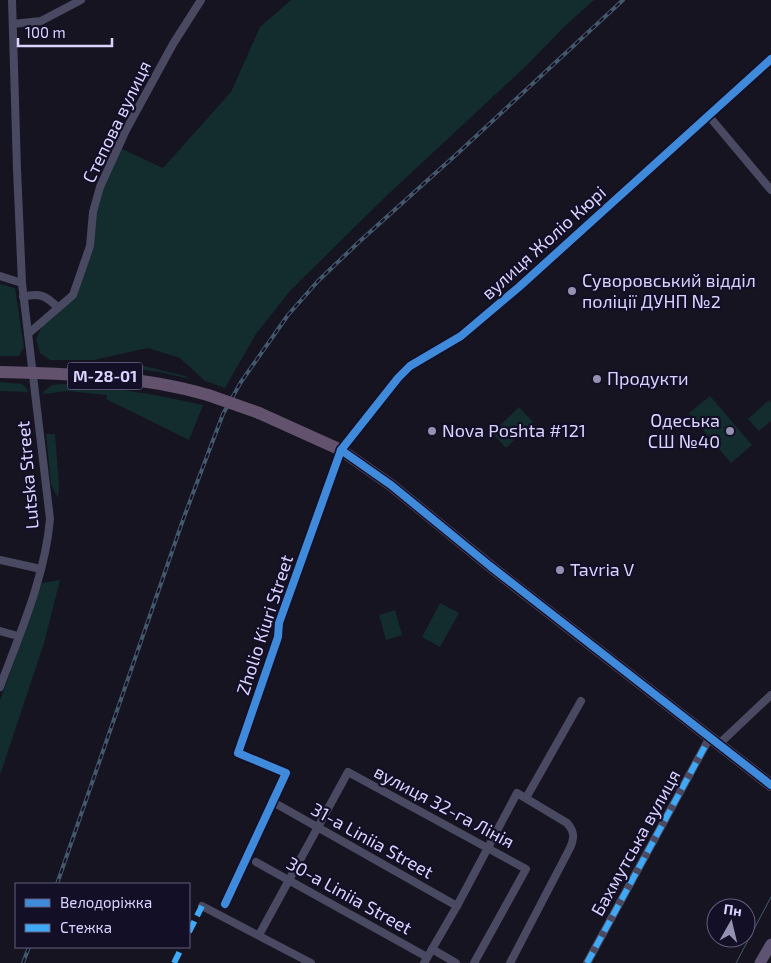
<svg xmlns="http://www.w3.org/2000/svg" width="771" height="963" font-family="'Exo 2',sans-serif">
<style>
.green{fill:#132c2d}
.lines{fill:none;stroke-linecap:round;stroke-linejoin:round}
.minor{stroke:#4a4962;stroke-width:8}
.tertiary{stroke:#4a4962;stroke-width:9}
.primary{stroke:#5e5373;stroke-width:11}
.trunk{stroke:#62526e;stroke-width:12}
.tram{stroke:#43596b;stroke-width:1}
.rail-casing{stroke:#43596b;stroke-width:4}
.rail{stroke:#130f26;stroke-width:2;stroke-dasharray:5.5;stroke-linecap:butt}
.trunk-bridge{stroke:#62526e;stroke-width:12}
.quiet{stroke:#3fa9f5;stroke-width:6;stroke-dasharray:12 6;stroke-linecap:butt}
.cycleway-casing{stroke:#130f26;stroke-width:11}
.cycleway{stroke:#408adc;stroke-width:8}
.poi-dot{fill:#9591b1;stroke:#130f26;stroke-width:2}
.labels{text-anchor:middle;stroke-width:4.5;stroke-linejoin:round;paint-order:stroke}
.shield{fill:#130f26;stroke:#9e99be;stroke-width:1}
.shield-label{font-size:16px;font-weight:bold;fill:#d9d4ff}
.street-label{font-size:18px;fill:#d9d4ff;stroke:#130f26}
.poi-label{font-size:18px;fill:#d9d4ff;stroke:#130f26;text-anchor:start}
</style>
<rect width="100%" height="100%" fill="#161421"/>
<!-- green -->
<g class="green">
<path d="M291,0H594L564,27L527,65L381,201L290,291L256,334L225,388L205,381L180,358L148,348L94,360H50L40,353L36,339L46,318L69,300L90,246L93,212L118,147L163,168L231,92L260,27Z"/>
<path d="M0,284L15,288L24,347L19,356H0Z"/>
<path d="M136,364L185,376L190,379L159,372L114,366Z"/>
<path d="M0,382L22,384L28,390L27,392L0,391Z"/>
<path d="M62,384C111,387 155,394 203,405L189,440L106,399L107,395L67,391L44,394L43,392L52,385Z"/>
<path d="M710,396L752,445L731,463L689,413Z"/>
<path d="M769,400L771,403V421L759,431L748,419Z"/>
<path d="M519,407L533,422L506,448L492,433Z"/>
<path d="M46,434H55L59,485L58,498L51,484Z"/>
<path d="M60,580L44,643L0,775V701L42,583Z"/>
<path d="M440,603L459,613L440,647L422,637Z"/>
<path d="M395,610L402,635L386,640L379,615Z"/>
</g>
<g class="lines">
<!-- minor -->
<g class="minor">
<path d="M13,24L41,21L81,0"/>
<path d="M708,115L771,190"/>
<path d="M0,276L22,283"/>
<path d="M23,297C39,292 47,296 58,308"/>
<path d="M28,334L73,295L90,246L93,212L100,187L126,130L173,44L201,0"/>
<path d="M0,560L41,569"/>
<path d="M0,631L18,636"/>
<path d="M0,687C20,633 45,577 50,519L22,283L17,169L12,0"/>
<path d="M719,744L771,695"/>
<path d="M526,798L581,701"/>
<path d="M273,802L457,906"/>
<path d="M256,862L427,957"/>
<path d="M225,904L286,773L238,753L278,637L279,623L341,450"/>
<path d="M202,906L311,963"/>
<path d="M259,935L348,772L526,869L474,963"/>
<path d="M432,949L456,963"/>
<path d="M424,963L457,906L517,793L567,823C574,831 575,837 570,848L510,963"/>
<path d="M587,963L710,737"/>
</g>
<!-- tertiary -->
<path class="tertiary" d="M341,450L398,378L410,366L461,336L519,287L771,59"/>
<!-- primary -->
<path class="primary" d="M760,963L771,944"/>
<!-- trunk -->
<g class="trunk">
<path d="M0,372C70,374 140,375 208,395"/>
<path d="M259,413L341,450L391,485L490,566L771,785"/>
</g>
<!-- tram -->
<path class="tram" d="M736,963L771,897"/>
<defs>
<g id="rail">
<path d="M57,884L184,517L223,414L241,382L288,315L318,281L360,241L459,152L623,0"/>
<path d="M23,963L29,947"/>
</g>
</defs>
<!-- rail casing -->
<use href="#rail" class="rail-casing"/>
<!-- rail -->
<use href="#rail" class="rail"/>
<!-- trunk-bridge -->
<path class="trunk-bridge" d="M208,395L259,413"/>
<!-- quiet -->
<g class="quiet">
<path d="M189,932L202,906"/>
<path d="M174,963L182,947"/>
<path d="M587,963L710,737"/>
</g>
<defs>
<g id="cycleway">
<path d="M341,450L391,485L490,566L771,785"/>
<path d="M225,904L286,773L238,753L278,637L279,623L341,450L398,378L410,366L461,336L519,287L771,59"/>
</g>
</defs>
<!-- cycleway casing -->
<use href="#cycleway" class="cycleway-casing"/>
<!-- cycleway -->
<use href="#cycleway" class="cycleway"/>
</g>
<!-- markers -->
<g class="poi-dot">
<circle cx="572" cy="291" r="5"/>
<circle cx="597" cy="379" r="5"/>
<circle cx="432" cy="431" r="5"/>
<circle cx="730" cy="431" r="5"/>
<circle cx="560" cy="570" r="5"/>
</g>
<g class="labels">
<!-- shield labels -->
<rect class="shield" x="67.5" y="362.5" width="75" height="27" rx="4"/>
<g class="shield-label">
<text x="105" y="382">М-28-01</text>
</g>
<!-- street labels -->
<g class="street-label">
<text transform="translate(117 122) rotate(-64)" y="6">Степова вулиця</text>
<text transform="translate(544 243) rotate(-42)" y="6">вулиця Жоліо Кюрі</text>
<text transform="translate(28 475) rotate(-95)" y="6">Lutska Street</text>
<text transform="translate(265 625) rotate(-72)" y="6">Zholio Kiuri Street</text>
<text transform="translate(444 807) rotate(28)" y="6">вулиця 32-га Лінія</text>
<text transform="translate(372 841) rotate(29)" y="6">31-a Liniia Street</text>
<text transform="translate(636 843) rotate(-61)" y="6">Бахмутська вулиця</text>
<text transform="translate(349 896) rotate(29)" y="6">30-a Liniia Street</text>
</g>
<!-- poi labels -->
<g class="poi-label">
<text x="582" y="287">Суворовський відділ<tspan x="582" dy="21">поліції ДУНП №2</tspan></text>
<text x="607" y="385">Продукти</text>
<text x="720" y="427" text-anchor="end">Одеська<tspan x="720" dy="21">СШ №40</tspan></text>
<text x="442" y="437">Nova Poshta #121</text>
<text x="570" y="576">Tavria V</text>
</g>
</g>
<!-- legend -->
<rect x="15" y="883" width="175" height="65" fill="#130f26" stroke="#625e7d"/>
<rect x="25" y="899" width="25" height="8" fill="#408adc" stroke="#625e7d"/>
<text x="60" y="908" font-size="15" fill="#d9d4ff">Велодоріжка</text>
<rect x="25" y="924" width="25" height="8" fill="#3fa9f5" stroke="#625e7d"/>
<text x="60" y="933" font-size="15" fill="#d9d4ff">Стежка</text>
<!-- north arrow -->
<g transform="translate(731 923) rotate(8)"><circle r="24" fill="#130f26" stroke="#625e7d"/>
<path d="M0-4L9 19L0 12L-9 19Z" fill="#9591b1"/>
<text y="-8" font-size="14" font-weight="bold" text-anchor="middle" fill="#d9d4ff">Пн</text>
</g>
<!-- scale -->
<path d="M18 38v8h94v-8" fill="none" stroke="#d9d4ff" stroke-width="2.5"/>
<text x="25" y="38" font-size="15" fill="#d9d4ff" stroke="#130f26" stroke-width="4" paint-order="stroke">100 m</text>
</svg>
